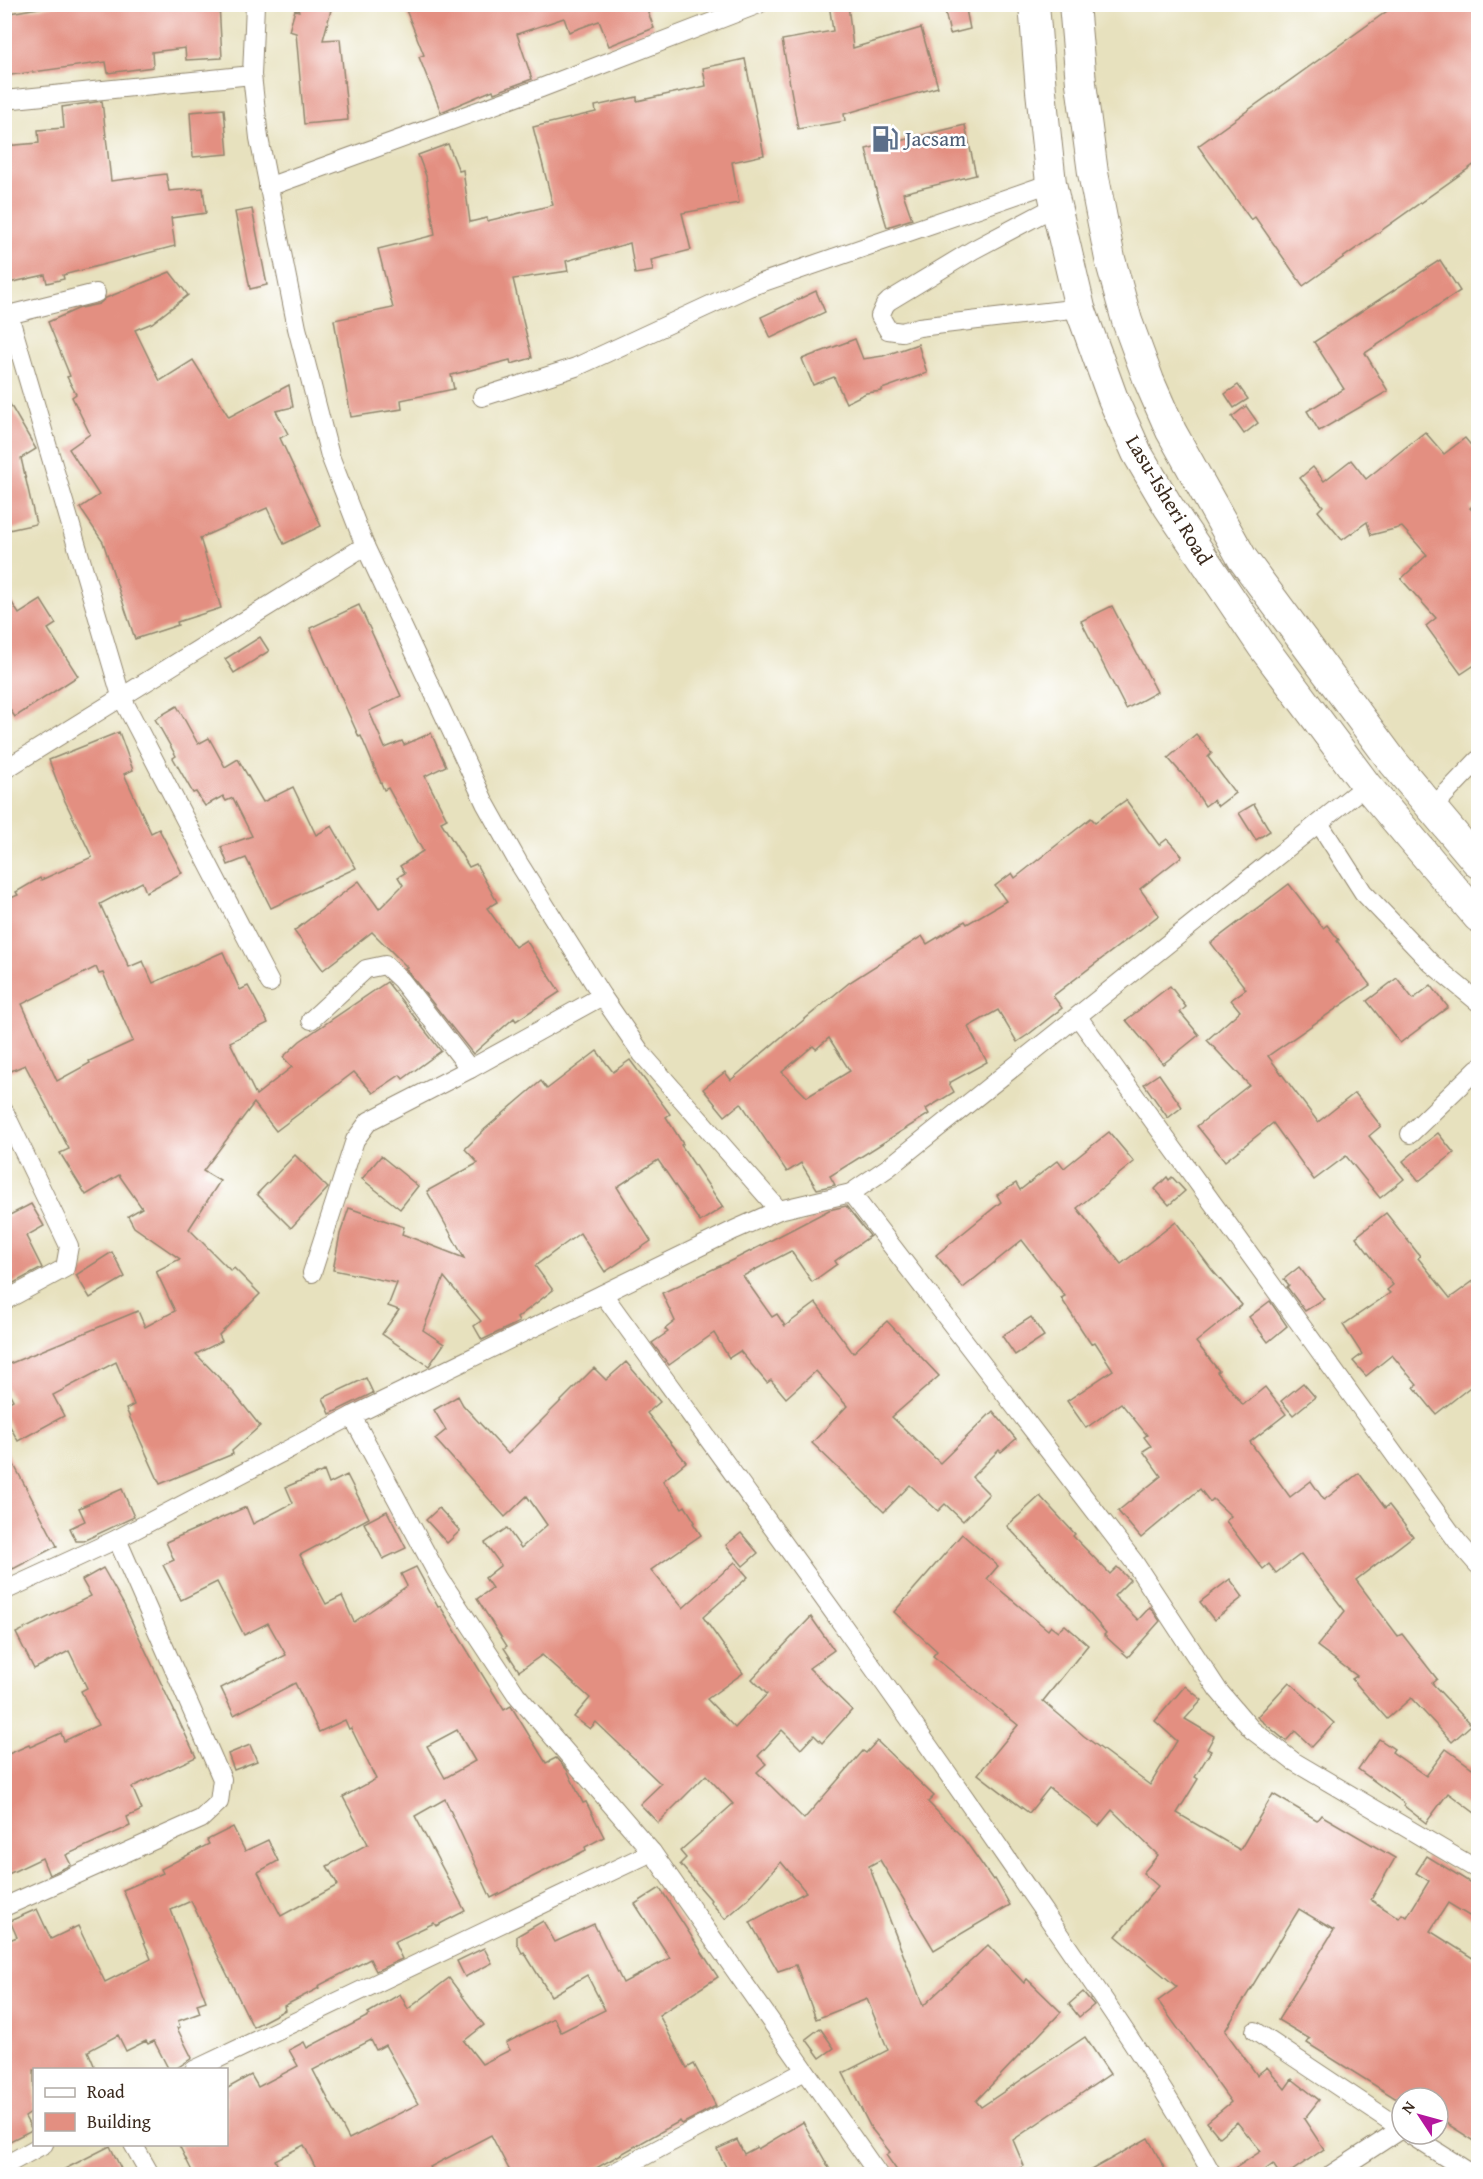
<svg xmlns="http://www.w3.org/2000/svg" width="1483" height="2179" font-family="'Gentium Book Plus',serif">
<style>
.building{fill:#e38f81;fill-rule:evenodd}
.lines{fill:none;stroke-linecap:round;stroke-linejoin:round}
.minor-casing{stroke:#91866e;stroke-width:20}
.primary-casing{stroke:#91866e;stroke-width:32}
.minor{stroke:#fff;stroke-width:18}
.primary{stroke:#fff;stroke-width:30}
.labels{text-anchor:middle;stroke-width:5;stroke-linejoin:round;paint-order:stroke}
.service-label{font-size:21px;fill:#4e5e75;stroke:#fff;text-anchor:start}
.street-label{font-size:21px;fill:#3b2a1e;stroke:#fff}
</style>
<rect width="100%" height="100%" fill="#fff"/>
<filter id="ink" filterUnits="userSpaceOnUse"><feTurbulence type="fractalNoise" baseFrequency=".0167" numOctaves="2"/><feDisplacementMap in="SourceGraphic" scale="12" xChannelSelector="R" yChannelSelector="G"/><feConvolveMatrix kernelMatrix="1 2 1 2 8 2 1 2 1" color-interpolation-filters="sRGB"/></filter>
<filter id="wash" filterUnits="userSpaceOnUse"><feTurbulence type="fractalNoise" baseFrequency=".008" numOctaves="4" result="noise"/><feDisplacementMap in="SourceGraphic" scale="24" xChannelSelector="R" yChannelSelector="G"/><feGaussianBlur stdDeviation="1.35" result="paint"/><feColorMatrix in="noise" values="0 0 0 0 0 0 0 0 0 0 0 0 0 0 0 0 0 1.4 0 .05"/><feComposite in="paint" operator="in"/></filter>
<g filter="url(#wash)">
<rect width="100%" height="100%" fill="#e7e1be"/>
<g id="blocks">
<!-- building -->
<g class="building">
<path d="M62,4H219L222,58L186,60L185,48L152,52L153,67L108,73L106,62L4,76V14Z"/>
<path d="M301,4L331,10L323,40L340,39L348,120L304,124L296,33L289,31L295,10L299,11Z"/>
<path d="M420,4H645L654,28L609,46L599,21L569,32L564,18L517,34L532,79L494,93L493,90L441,112L419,57L424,55L406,10Z"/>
<path d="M829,4H848L853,48L921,28L938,87L844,114L845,121L798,129L782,40L833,31Z"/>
<path d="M956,4H965L970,29L950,34L944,7Z"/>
<path d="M1397,4H1479V161L1303,286L1255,217L1251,220L1198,146Z"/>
<path d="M745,59L764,155L732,162L739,203L682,213L691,250L651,260L653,271L635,274L630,243L566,261L568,271L513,279L532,358L511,364L510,360L451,375L454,389L401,400L402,409L351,417L334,320L393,308L378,249L435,235L426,176L418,155L448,144L459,171L463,170L470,222L487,218V221L553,205L533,127L596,112L595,106L637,97V101L706,86L703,68Z"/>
<path d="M102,101L111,181L166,174L169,191L203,188L206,213L171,218L175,246L63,275L64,279L47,283L45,275L4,284V146L39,143L38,130L64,128L62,107Z"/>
<path d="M224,109L228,154L193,157L190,112Z"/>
<path d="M965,125L976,175L903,193L912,219L887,227L877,194L866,149Z"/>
<path d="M252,209L267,285L250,289L235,212Z"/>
<path d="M1440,260L1460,291L1365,353L1388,391L1319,431L1307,411L1344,389L1314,342Z"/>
<path d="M170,272L188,295L152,323L135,330L160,381L193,360L229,417L289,385L293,407L276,411L288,434L280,438L321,526L284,544L267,508L200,538L221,608L177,622L178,625L135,639L103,542L80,508L99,495L69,449L90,434L72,397L76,394L67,377L70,376L48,322L80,308L99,304L106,298Z"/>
<path d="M816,291L825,312L771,338L761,317Z"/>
<path d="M855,339L863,359L883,356L918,344L927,373L882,389V391L866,393L846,403L834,377L813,385L802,359Z"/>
<path d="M1238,385L1248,399L1234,408L1225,394Z"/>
<path d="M4,394L36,449L21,458L36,524L4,531Z"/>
<path d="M1246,406L1258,423L1244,434L1232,417Z"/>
<path d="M1425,432L1444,454L1465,438L1479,455V500L1470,508L1479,517V662L1461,674L1426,626L1436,618L1401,579L1427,555L1402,527L1371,535L1367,522L1342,540L1318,511L1323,506L1300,478L1313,467L1324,481L1351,460L1366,479Z"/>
<path d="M4,590L19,614L41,600L56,624L48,629L78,676L15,717L4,701Z"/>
<path d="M359,605L401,696L369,711L385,748L402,741L404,745L431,733L446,766L425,776L447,819L441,822L469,867L476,864L497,902L487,908L515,947L526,940L560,992L516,1021L514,1018L473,1054L405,968L407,967L372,932L323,970L294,931L359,881L379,909L403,885L398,877L405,873L400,866L423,851L388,788L384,790L361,736L359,737L310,628Z"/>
<path d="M1112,606L1157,692L1126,709L1081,621Z"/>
<path d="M260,637L269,651L234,673L225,659Z"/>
<path d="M177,706L198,744L209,738L225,767L238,759L263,802L293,787L316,835L332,826L356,868L271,908L246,858L228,865L221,847L252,836L233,798L226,801L223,796L205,806L196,792L193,793L173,758L176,756L155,719Z"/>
<path d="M119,732L133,770L124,774L151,833L159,829L182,873L146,892L142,882L100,904L129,967L143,961L153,983L223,952L240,990L248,986L268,1023L230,1042L256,1095L292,1067L283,1057L300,1041L387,982L441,1051L403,1079L400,1075L373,1093L354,1072L276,1131L254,1103L203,1171L220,1181L189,1229L231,1271L234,1268L260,1294L219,1335L222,1341L196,1354L233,1392L260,1426L232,1451L233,1454L160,1484L126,1409L134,1405L116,1362L53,1395L64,1416L18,1441L4,1415V1405L13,1400L4,1383V1366L138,1311L145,1327L175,1311L156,1271L180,1259L134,1227L128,1216L142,1208L119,1175L86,1195L60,1153L69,1149L25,1065L4,1074V901L18,895L16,892L40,878L41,880L92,857L63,797L49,760ZM96,967L99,974L103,973L133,1041L89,1061L90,1063L57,1081L22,1004Z"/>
<path d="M1196,734L1212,753L1208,757L1235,793L1218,806L1213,800L1205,806L1190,783L1168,758Z"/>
<path d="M1126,800L1159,845L1167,839L1182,856L1140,889L1159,915L1053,996L1062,1008L1029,1034L1017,1042L998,1010L968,1027L987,1062L949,1083L954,1092L926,1109L929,1114L830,1176L835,1185L817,1189L801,1163L787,1172L741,1103L725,1116L703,1089L725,1072L731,1080L793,1027L794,1028L850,982L922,936L927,944L965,921L967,924L1006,901L995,886L1012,873L1015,878L1091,818L1095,822ZM829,1038L850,1071L807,1097L782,1072L813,1046L816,1049Z"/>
<path d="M1254,804L1270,831L1256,840L1239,813Z"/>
<path d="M1289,884L1323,928L1327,925L1339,940L1337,941L1370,985L1268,1056L1318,1122L1355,1093L1381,1126L1369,1136L1404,1179L1380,1198L1346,1156L1314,1180L1273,1123L1225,1161L1197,1126L1249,1085L1207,1040L1240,1011L1231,1000L1246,989L1211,943Z"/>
<path d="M1397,978L1413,999L1431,985L1448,1007L1400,1043L1367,1001Z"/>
<path d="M1170,986L1186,1007L1180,1012L1199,1035L1163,1064L1126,1020Z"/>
<path d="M597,1051L613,1072L630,1060L670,1114L666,1117L683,1144L681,1145L723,1207L700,1222L658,1160L617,1187L651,1241L605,1272L580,1233L535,1266L553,1290L517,1318L519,1322L511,1326L482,1340L474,1326L481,1321L444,1277L423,1330L444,1344L429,1366L382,1334L399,1310L388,1306L397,1283L333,1270L340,1234L349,1208L404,1227L402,1234L464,1258L427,1191L478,1163L465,1149L485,1129L541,1081L547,1089Z"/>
<path d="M1159,1074L1182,1107L1168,1118L1144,1084Z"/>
<path d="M1109,1132L1134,1162L1077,1208L1121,1264L1176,1222L1212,1270L1242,1305L1196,1342L1219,1371L1217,1372L1243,1405L1265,1387L1286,1414L1250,1442L1290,1497L1311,1481L1324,1500L1359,1473L1385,1508L1389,1505L1413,1536L1356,1580L1398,1636L1402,1634L1437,1679L1432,1683L1471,1725L1452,1742L1411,1698L1387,1719L1352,1679L1357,1676L1317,1646L1345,1611L1301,1554L1276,1573L1269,1564L1263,1569L1226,1521L1231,1516L1213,1499L1210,1502L1200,1489L1141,1538L1118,1511L1161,1476L1143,1451L1151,1446L1144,1437L1147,1435L1121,1403L1086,1428L1067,1401L1113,1370L1095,1342L1091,1344L1061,1298L1065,1296L1022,1240L963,1288L936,1255L1001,1202L997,1195L1016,1183L1020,1190L1058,1160L1064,1168Z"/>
<path d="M1438,1133L1454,1153L1419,1181L1403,1161Z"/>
<path d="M295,1155L328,1188L291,1228L257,1194Z"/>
<path d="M381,1156L418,1186L400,1209L362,1179Z"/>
<path d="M1167,1177L1169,1180L1172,1177L1185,1191L1169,1205L1155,1189Z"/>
<path d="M31,1204L44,1226L26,1236L42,1268L6,1287L4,1218Z"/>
<path d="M846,1206L870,1236L835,1261L837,1264L812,1282L791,1251L743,1276L772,1317L777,1314L785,1326L816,1303L853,1353L887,1321L939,1376L892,1417L940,1463L993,1411L1016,1439L1001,1452L999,1450L972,1477L989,1494L963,1521L945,1504L938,1511L910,1485L884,1512L812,1443L847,1406L816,1371L786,1398L771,1380L767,1383L740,1351L729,1358L714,1333L669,1365L652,1343L668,1332L665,1329L675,1321L662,1293L739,1257L829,1210Z"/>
<path d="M1386,1213L1420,1256L1418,1258L1450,1298L1479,1277V1380L1436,1414L1414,1387L1417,1385L1392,1355L1366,1376L1353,1361L1362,1354L1343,1325L1390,1293L1387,1290L1393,1285L1356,1237Z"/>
<path d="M112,1252L125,1277L90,1298L76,1275Z"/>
<path d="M1299,1267L1324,1299L1305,1311L1287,1287L1289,1285L1284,1279Z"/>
<path d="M1270,1301L1287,1326L1268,1342L1249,1317Z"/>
<path d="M1031,1317L1044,1336L1015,1355L1002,1336Z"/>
<path d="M626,1362L660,1402L647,1413L686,1462L663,1481L682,1508L685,1506L695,1522L693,1523L701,1535L651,1570L683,1608L735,1562L748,1577L703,1617L743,1673L707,1699L735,1728L767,1694L752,1679L811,1617L834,1650L809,1668L852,1710L822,1743L814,1735L801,1749L782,1730L758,1756L766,1764L757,1772L804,1819L863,1751L866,1753L877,1741L934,1796L928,1802L964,1839L993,1880L995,1879L1010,1905L934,1950L880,1860L869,1866L923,2006L988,1945L1024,1983L1027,1979L1061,2012L976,2101L981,2107L1085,2037L1110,2074L1013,2140L1024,2166L1006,2175H900L886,2155L890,2152L871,2128L843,2073L888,2050L867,1999L816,2019L796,1965L778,1971L750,1922L806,1892L781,1862L746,1901L725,1919L710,1901L711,1900L680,1864L686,1858L680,1851L733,1804L706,1775L658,1823L640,1804L661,1784L596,1722L590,1729L574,1717L590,1698L542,1655L519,1671L504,1648L507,1646L477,1599L492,1588L485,1578L501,1565L485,1543L507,1528L521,1548L547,1525L527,1496L505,1517L435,1439L446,1430L434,1410L458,1396L463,1405L508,1454L594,1368L606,1380Z"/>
<path d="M366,1378L373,1393L330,1414L323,1398Z"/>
<path d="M1303,1383L1315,1397L1293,1415L1281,1401Z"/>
<path d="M4,1446L57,1546L13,1569L4,1553Z"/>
<path d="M324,1471L329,1484L347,1475L369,1518L300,1555L326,1604L342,1596L354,1622L407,1586L401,1574L416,1567L438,1607L440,1606L504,1710L511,1706L546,1763L556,1758L567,1770L583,1803L586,1802L604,1837L585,1847L586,1850L491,1898L445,1799L415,1816L465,1911L436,1926L434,1923L394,1942L402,1959L376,1971L370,1959L318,1986L319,1988L284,2006L285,2010L253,2027L191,1901L171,1910L206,2001L197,2004L200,2013L178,2021L180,2027L177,2028L192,2058L174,2070H169L154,2041L148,2044L146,2041L126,2051L118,2035L88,2051L96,2070H34V2111L25,2117L32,2130L4,2144V1942L17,1937L10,1921L37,1909L51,1939L78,1926L105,1982L151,1959L123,1890L163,1873L161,1869L209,1844L207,1840L233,1827L245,1851L268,1840L278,1861L258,1872L281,1916L338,1885L327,1866L368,1844L343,1797L376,1779L351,1728L349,1729L345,1720L319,1732L295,1683L234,1715L221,1688L286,1655L268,1623L244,1635L217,1582L181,1600L163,1565L174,1560L166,1542L246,1507L253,1524L293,1503L286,1487ZM457,1730L475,1761L445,1778L427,1746Z"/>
<path d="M122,1489L134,1517L83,1541H76L70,1528L85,1521L79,1508Z"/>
<path d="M1040,1496L1075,1534L1073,1536L1110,1574L1117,1567L1130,1580L1114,1596L1138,1620L1150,1607L1160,1621L1128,1657L1104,1635L1106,1633L1083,1606L1007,1526Z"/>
<path d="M439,1508L460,1531L447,1543L426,1520Z"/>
<path d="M387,1511L406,1548L383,1559L364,1523Z"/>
<path d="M741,1533L758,1553L743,1566L726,1545Z"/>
<path d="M962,1534L998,1566L987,1579L1048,1630L1051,1626L1058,1631L1065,1625L1088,1645L1043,1701L1084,1736L1150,1785L1177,1741L1155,1721L1185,1686L1202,1700L1185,1719L1214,1736L1207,1749L1211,1751L1195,1777L1198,1779L1177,1813L1240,1850L1273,1794L1317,1820L1321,1815L1395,1858L1371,1900L1399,1918L1402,1914L1407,1917L1429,1881L1416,1873L1427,1856L1479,1888V1922L1448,1903L1430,1931L1479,1962V2144L1438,2118V2098H1395L1307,2043L1310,2039L1278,2020L1334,1930L1299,1909L1225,2031L1257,2075L1267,2067L1285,2089L1292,2079L1319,2100L1304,2119L1324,2149L1286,2175H1280L1273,2164L1258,2175H1225L1261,2151L1237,2122L1219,2137L1207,2122L1231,2102L1158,2001L1177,1987L1116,1936L1158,1886L1143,1873L1158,1855L1112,1810L1099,1826L1049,1788L1029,1813L978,1774L1018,1725L933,1656L937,1651L894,1612Z"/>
<path d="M103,1568L124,1605L196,1757L132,1787L142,1810L127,1817L130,1826L66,1855L71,1865L49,1875L42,1858L4,1876V1756L29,1745L30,1747L61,1733L64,1741L98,1725L81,1691L87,1688L69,1651L34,1669L16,1633L91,1596L82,1580Z"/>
<path d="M1230,1579L1243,1597L1214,1620L1200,1602Z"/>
<path d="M1289,1682L1334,1723L1312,1747L1295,1731L1286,1741L1257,1717Z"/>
<path d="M1379,1739L1394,1749L1392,1752L1426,1776L1446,1749L1479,1773V1816L1448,1793L1426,1823L1404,1806L1405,1804L1358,1769Z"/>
<path d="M250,1745L257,1761L234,1770L228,1754Z"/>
<path d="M660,1888L718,1977L659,2015L687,2068L694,2064L716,2106L682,2124L680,2121L584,2175H512L491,2135L430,2167L435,2175H319L304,2145L275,2160L282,2175H194L179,2145H226V2089L251,2075L258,2087L298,2066L289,2050L304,2042L307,2048L370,2015L368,2013L400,1994L408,2009L449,1978L484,2025L464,2041L482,2064L510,2050L506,2043L554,2018L561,2032L605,2010L587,1975L551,1996L524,1952L522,1953L517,1943V1936L543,1921L555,1942L594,1924L623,1983L670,1958L635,1904ZM371,2040L376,2050L385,2045L418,2104L349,2139L313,2070Z"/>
<path d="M484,1948L492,1963L465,1977L457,1961Z"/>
<path d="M1083,1992L1094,2005L1079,2017L1069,2004Z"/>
<path d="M820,2028L834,2048L820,2058L806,2039Z"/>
<path d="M803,2122L833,2175H730L717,2149L737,2140L744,2154L757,2147L758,2149Z"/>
<path d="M1148,2138L1168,2175H1082Z"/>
<path d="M110,2146L124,2175H53Z"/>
</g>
</g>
</g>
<g filter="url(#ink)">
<use href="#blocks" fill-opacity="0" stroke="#91866e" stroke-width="1.5"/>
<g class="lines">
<defs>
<g id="minor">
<path d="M255,4L252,75L259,138L297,328L330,456L365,546L485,803L518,862L602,996L642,1054L779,1210"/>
<path d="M4,100L252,75"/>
<path d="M268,187L541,88L759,4"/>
<path d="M1056,206L973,250L889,301L885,305L880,316L888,330L902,332L919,327L1080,308"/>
<path d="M9,315L121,696L270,983"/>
<path d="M4,316L96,293"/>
<path d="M482,397L576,367L749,287L1051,183"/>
<path d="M4,770L365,546"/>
<path d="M1432,808L1478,760"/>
<path d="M1319,823L1363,892L1431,963L1478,1002"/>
<path d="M1078,1017L1457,1541L1478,1565"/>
<path d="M311,1020L366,969L385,965L401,980L470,1069"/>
<path d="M4,1111L69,1246L65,1268L4,1301"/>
<path d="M1410,1134L1478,1068"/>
<path d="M851,1193L1134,1562L1218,1690L1252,1730L1293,1761L1478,1870"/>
<path d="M312,1273L355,1140L369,1121L470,1069L602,996"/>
<path d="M603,1294C740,1483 878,1671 1010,1863C1080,1965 1153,2066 1212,2174"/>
<path d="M352,1416L440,1579L516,1694L652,1852L878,2174"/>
<path d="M4,1591L117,1539L352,1416L734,1230L779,1210L851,1193L889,1167L1366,785"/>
<path d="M4,1907L201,1819L219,1802L222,1779L117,1539"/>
<path d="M1255,2031L1402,2129"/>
<path d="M194,2070L652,1852"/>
<path d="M1409,2134L1472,2174"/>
<path d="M133,2144L150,2174"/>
<path d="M4,2166L44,2144"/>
<path d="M611,2174L805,2071"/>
<path d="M1332,2174L1401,2129"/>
</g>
<g id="primary">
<path d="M1034,4L1041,91L1051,183L1056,206L1080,308L1113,399L1137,453L1168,506L1263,647L1366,785L1478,917"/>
<path d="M1074,4L1081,83L1093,173L1110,259L1127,321L1149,381L1171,431L1242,558L1393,762L1478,863"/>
</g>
</defs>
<!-- minor casing -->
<use href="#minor" class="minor-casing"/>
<!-- primary casing -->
<use href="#primary" class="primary-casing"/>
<!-- minor -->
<use href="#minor" class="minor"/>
<!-- primary -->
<use href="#primary" class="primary"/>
</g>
</g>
<!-- icons -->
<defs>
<symbol id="fuel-bare" viewBox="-9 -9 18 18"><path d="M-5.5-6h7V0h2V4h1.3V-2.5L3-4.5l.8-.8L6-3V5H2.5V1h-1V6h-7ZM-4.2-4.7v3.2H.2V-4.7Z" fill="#5c6f8a" stroke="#fff" stroke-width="2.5" paint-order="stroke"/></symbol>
</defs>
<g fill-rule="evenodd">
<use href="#fuel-bare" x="866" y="120" width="38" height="38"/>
</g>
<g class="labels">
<!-- service labels -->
<g class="service-label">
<text x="905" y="146">Jacsam</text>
</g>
<!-- street labels -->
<g class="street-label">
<text transform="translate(1169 500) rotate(59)" y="7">Lasu-Isheri Road</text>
</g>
</g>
<!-- margin -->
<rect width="1483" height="2179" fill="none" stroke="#fff" stroke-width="24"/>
<!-- legend -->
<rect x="33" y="2068" width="195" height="78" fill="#ffffff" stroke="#b1aaa5" stroke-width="1.5"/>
<rect x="45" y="2088" width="30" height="9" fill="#ffffff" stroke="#b1aaa5" stroke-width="1.5"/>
<text x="87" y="2098" font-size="18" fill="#3b2a1e">Road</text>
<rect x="45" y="2113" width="30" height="18" fill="#e38f81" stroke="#b1aaa5" stroke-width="1.5"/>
<text x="87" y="2128" font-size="18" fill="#3b2a1e">Building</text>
<!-- north arrow -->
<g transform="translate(1420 2116) rotate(306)"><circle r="28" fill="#ffffff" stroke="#b1aaa5" stroke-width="1.5"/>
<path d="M0-4.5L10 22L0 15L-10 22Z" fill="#b5179e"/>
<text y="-9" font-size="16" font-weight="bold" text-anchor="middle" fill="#3b2a1e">N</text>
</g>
</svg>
